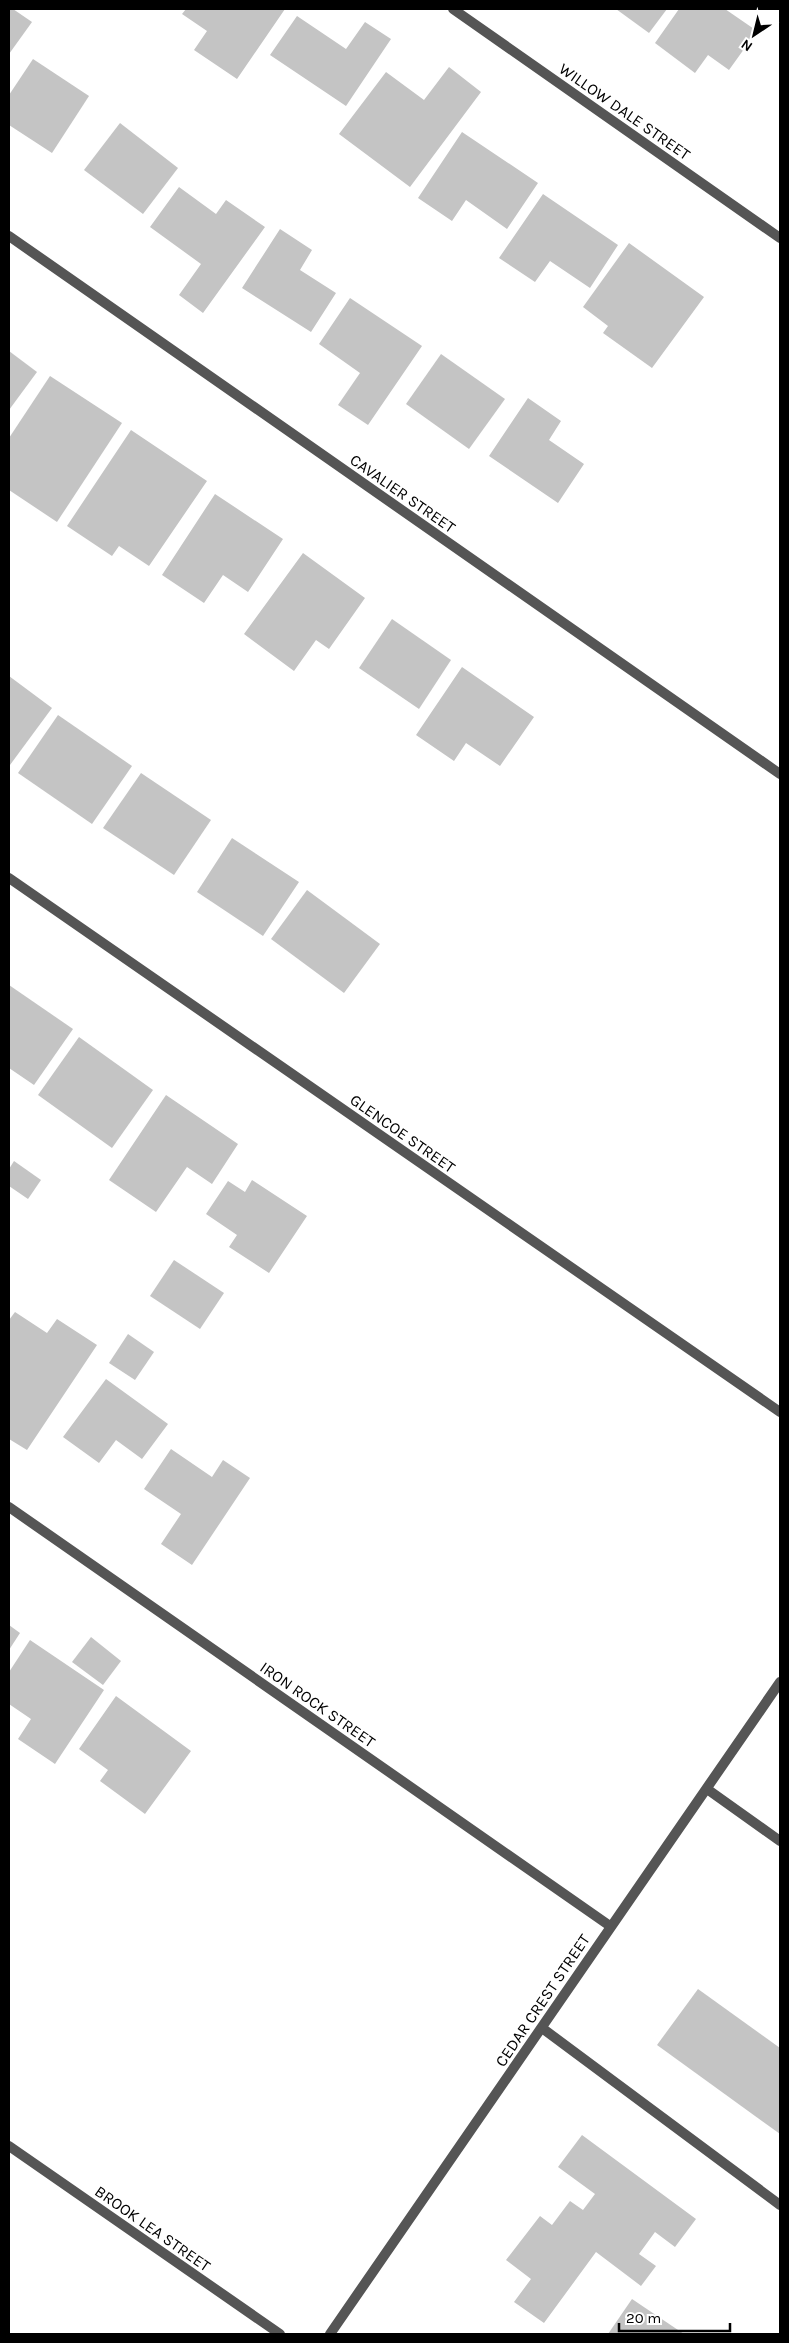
<svg xmlns="http://www.w3.org/2000/svg" width="789" height="2343" font-family="Karla,sans-serif">
<style>
.building{fill:#c4c4c4}
.lines{fill:none;stroke-linecap:round;stroke-linejoin:round}
.service{stroke:#555;stroke-width:10}
.minor{stroke:#555;stroke-width:10}
.labels{text-anchor:middle;stroke-width:4;stroke-linejoin:round;paint-order:stroke}
.street-label{font-size:16px;fill:#000;stroke:#fff}
</style>
<rect width="100%" height="100%" fill="#fff"/>
<!-- building -->
<g class="building">
<path d="M9,9H13L32,22L9,54Z"/>
<path d="M186,9H285L237,79L194,50L207,31L182,14Z"/>
<path d="M616,9H667L649,33Z"/>
<path d="M679,9H725L757,31L729,70L708,55L695,73L655,43Z"/>
<path d="M297,16L346,49L365,22L391,39L346,106L270,55Z"/>
<path d="M33,59L89,96L52,153L9,125V95Z"/>
<path d="M449,67L481,92L410,187L339,134L386,72L424,100Z"/>
<path d="M120,123L178,168L143,214L84,170Z"/>
<path d="M462,132L538,183L507,229L466,200L452,221L418,198Z"/>
<path d="M179,187L216,214L226,200L265,227L203,313L179,295L201,264L150,227Z"/>
<path d="M543,194L618,245L590,288L550,261L535,282L499,258Z"/>
<path d="M280,229L312,250L300,270L336,293L311,332L242,288Z"/>
<path d="M629,243L704,297L652,368L603,333L608,326L583,307Z"/>
<path d="M350,298L422,346L368,425L338,405L360,373L319,344Z"/>
<path d="M9,351L37,372L9,410Z"/>
<path d="M441,354L505,399L469,449L406,404Z"/>
<path d="M50,376L122,423L57,522L9,490V438Z"/>
<path d="M528,398L561,421L549,440L584,464L558,503L489,456Z"/>
<path d="M131,430L207,481L149,566L119,546L112,556L67,526Z"/>
<path d="M215,494L283,539L248,592L223,575L204,603L162,575Z"/>
<path d="M303,553L365,598L329,649L316,640L294,671L244,634Z"/>
<path d="M392,619L451,660L419,709L359,668Z"/>
<path d="M462,667L534,717L500,766L466,743L454,761L416,735Z"/>
<path d="M9,676L52,708L10,765L9,764Z"/>
<path d="M58,715L132,766L92,824L18,773Z"/>
<path d="M141,773L211,820L174,875L103,828Z"/>
<path d="M232,838L299,882L263,936L197,892Z"/>
<path d="M307,890L380,944L344,993L271,939Z"/>
<path d="M9,985L73,1029L34,1085L9,1068Z"/>
<path d="M79,1037L153,1090L112,1148L38,1095Z"/>
<path d="M166,1095L238,1144L212,1184L187,1167L156,1212L109,1180Z"/>
<path d="M14,1161L41,1180L28,1199L9,1186V1169Z"/>
<path d="M252,1180L307,1216L269,1273L229,1247L237,1235L206,1214L228,1181L245,1192Z"/>
<path d="M174,1260L224,1293L200,1329L150,1296Z"/>
<path d="M15,1312L47,1333L57,1319L97,1345L27,1450L9,1439V1320Z"/>
<path d="M128,1334L154,1352L135,1380L109,1363Z"/>
<path d="M106,1379L168,1424L142,1459L116,1440L99,1463L63,1437Z"/>
<path d="M171,1449L212,1477L223,1460L250,1478L192,1565L161,1544L181,1514L144,1489Z"/>
<path d="M9,1625L20,1633L9,1650Z"/>
<path d="M91,1637L121,1661L103,1685L72,1662Z"/>
<path d="M30,1640L104,1690L55,1764L18,1739L31,1719L9,1704V1672Z"/>
<path d="M116,1696L191,1751L145,1814L100,1781L108,1770L79,1749Z"/>
<path d="M698,1989L780,2048V2134L657,2045Z"/>
<path d="M582,2135L696,2219L675,2247L655,2232L639,2254L656,2266L641,2286L596,2252L544,2323L514,2302L531,2279L506,2260L540,2216L552,2225L570,2201L583,2210L595,2194L558,2167Z"/>
<path d="M632,2299L684,2334H608Z"/>
</g>
<g class="lines">
<!-- service -->
<g class="service">
<path d="M707,1789L780,1841"/>
<path d="M542,2028L780,2205"/>
</g>
<!-- minor -->
<g class="minor">
<path d="M453,9L780,238"/>
<path d="M9,236L780,774"/>
<path d="M9,878L780,1412"/>
<path d="M9,1507L610,1926"/>
<path d="M9,2146L280,2334"/>
<path d="M330,2334L780,1682"/>
</g>
</g>
<g class="labels">
<!-- street labels -->
<g class="street-label">
<text transform="translate(625 111) rotate(35)" y="6">WILLOW DALE STREET</text>
<text transform="translate(403 493) rotate(35)" y="6">CAVALIER STREET</text>
<text transform="translate(403 1133) rotate(35)" y="6">GLENCOE STREET</text>
<text transform="translate(318 1704) rotate(35)" y="6">IRON ROCK STREET</text>
<text transform="translate(542 2000) rotate(-56)" y="6">CEDAR CREST STREET</text>
<text transform="translate(153 2228) rotate(35)" y="6">BROOK LEA STREET</text>
</g>
</g>
<!-- border -->
<rect width="789" height="2343" fill="none" stroke="#000000" stroke-width="20"/>
<!-- north arrow -->
<g transform="translate(754 35) rotate(215)" stroke="#ffffff" stroke-width="4" paint-order="stroke">
<path d="M0-4L9 19L0 12L-9 19Z" fill="#000000"/>
<text y="-8" font-size="14" font-weight="bold" text-anchor="middle" fill="#000000">N</text>
</g>
<!-- scale -->
<path d="M619 2323v8h111v-8" fill="none" stroke="#000000" stroke-width="2.5"/>
<text x="626" y="2323" font-size="15" fill="#000000" stroke="#ffffff" stroke-width="4" paint-order="stroke">20 m</text>
</svg>
